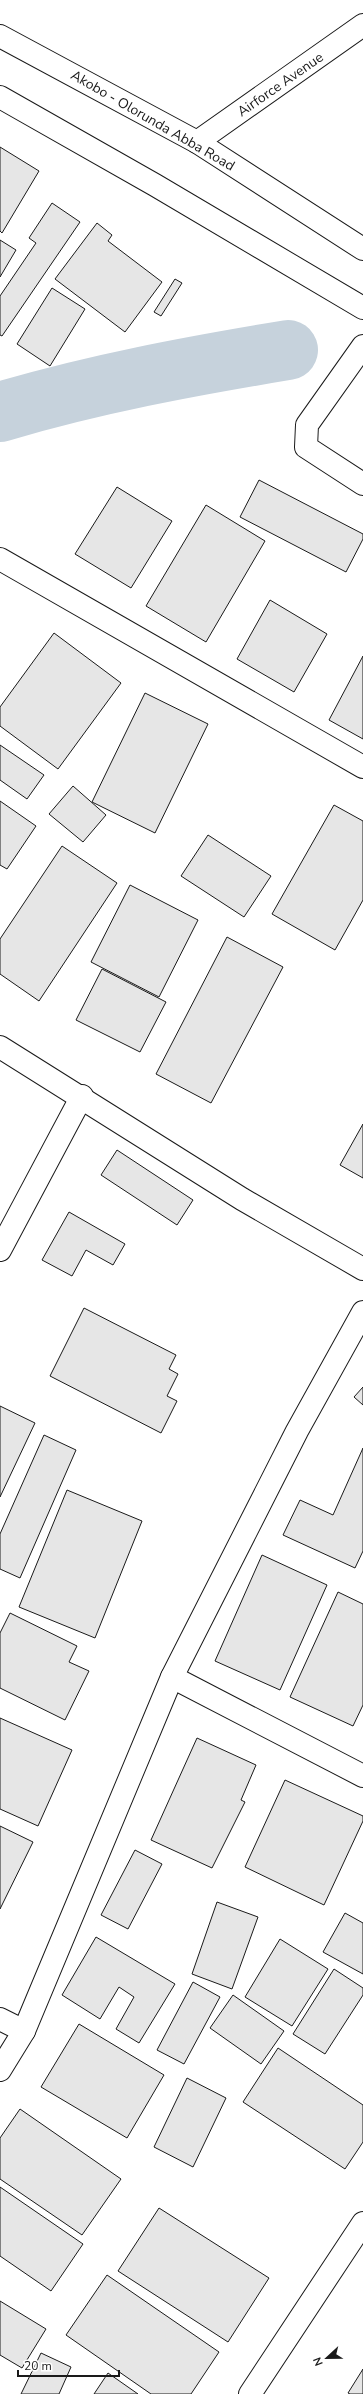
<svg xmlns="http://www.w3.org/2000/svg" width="363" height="2394" font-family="'Nunito Sans',sans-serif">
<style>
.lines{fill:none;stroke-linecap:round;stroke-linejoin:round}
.river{stroke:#c6d2dc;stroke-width:60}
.building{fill:#e6e6e6;stroke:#1a1a1a}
.minor-casing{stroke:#1a1a1a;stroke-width:24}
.major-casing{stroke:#1a1a1a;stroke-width:24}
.minor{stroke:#fff;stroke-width:22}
.major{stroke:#fff;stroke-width:22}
.labels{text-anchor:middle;stroke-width:3;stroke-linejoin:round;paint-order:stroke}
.street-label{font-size:14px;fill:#1a1a1a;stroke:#fff}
</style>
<rect width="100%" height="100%" fill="#fff"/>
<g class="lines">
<!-- river -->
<path class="river" d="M0,412C94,384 191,366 288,350"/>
</g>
<!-- building -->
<g class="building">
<path d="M0,147L39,171L2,233L0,231Z"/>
<path d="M52,203L80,222L2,336L0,335V296L36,243L29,238Z"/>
<path d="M97,223L112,235L108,241L162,282L125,332L55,279Z"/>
<path d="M0,240L16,250L0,277Z"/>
<path d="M175,279L182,283L161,316L154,312Z"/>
<path d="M52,288L85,309L50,366L17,344Z"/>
<path d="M259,480L363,534V539L346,572L240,517Z"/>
<path d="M117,487L172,521L131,588L75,554Z"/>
<path d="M206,505L265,541L206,642L146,606Z"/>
<path d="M270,600L327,634L294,692L237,659Z"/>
<path d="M54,633L121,683L58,769L0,726V707Z"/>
<path d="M363,656V739L329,720Z"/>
<path d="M145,693L208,724L155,833L92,802Z"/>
<path d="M0,745L44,775L27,799L0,780Z"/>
<path d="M73,786L106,815L83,842L49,814Z"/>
<path d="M0,801L36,826L7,869L0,865Z"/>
<path d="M334,805L363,821V900L335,950L272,914Z"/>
<path d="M208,835L271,876L244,917L181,876Z"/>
<path d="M62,846L117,883L39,1001L0,974V939Z"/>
<path d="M130,885L198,920L159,997L91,962Z"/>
<path d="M227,937L283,967L211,1103L156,1074Z"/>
<path d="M102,969L166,1002L140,1052L76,1020Z"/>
<path d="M363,1124V1178L340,1165Z"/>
<path d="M117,1150L193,1200L177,1225L101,1175Z"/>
<path d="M69,1212L125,1244L113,1265L86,1250L72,1276L42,1260Z"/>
<path d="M84,1308L176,1355L169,1369L178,1374L167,1396L177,1401L161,1433L50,1376Z"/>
<path d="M363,1387V1405L354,1397Z"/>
<path d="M0,1406L35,1423L0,1497Z"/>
<path d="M44,1435L76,1450L20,1578L0,1569V1534Z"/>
<path d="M363,1448V1551L355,1568L283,1535L300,1500L333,1515Z"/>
<path d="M67,1490L142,1521L95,1638L19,1607Z"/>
<path d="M262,1555L327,1585L280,1690L215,1661Z"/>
<path d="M338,1592L363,1604V1705L353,1726L290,1697Z"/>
<path d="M10,1613L77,1646L69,1662L89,1671L65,1720L0,1688V1633Z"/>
<path d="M0,1718L72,1750L38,1826L0,1809Z"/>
<path d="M197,1738L256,1765L241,1800L245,1802L212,1868L151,1840Z"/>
<path d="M285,1780L363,1816V1821L324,1905L245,1867Z"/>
<path d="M0,1826L33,1842L0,1909Z"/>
<path d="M135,1850L162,1864L128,1929L101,1915Z"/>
<path d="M217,1902L258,1917L232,1989L192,1974Z"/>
<path d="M345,1913L363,1923V1974L323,1952Z"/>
<path d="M96,1937L175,1984L139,2043L116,2029L134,1997L119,1987L100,2019L62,1995Z"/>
<path d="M280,1939L328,1969L292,2026L245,1997Z"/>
<path d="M334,1969L363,1988V1995L325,2054L293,2034Z"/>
<path d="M193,1982L220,1997L184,2064L157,2050Z"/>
<path d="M233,1995L284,2031L261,2064L210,2028Z"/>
<path d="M79,2024L164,2075L127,2138L41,2087Z"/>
<path d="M278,2048L363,2105V2142L345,2169L243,2102Z"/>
<path d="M187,2078L226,2098L193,2167L154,2147Z"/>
<path d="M20,2109L121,2179L82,2235L0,2179V2138Z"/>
<path d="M0,2187L83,2244L51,2291L0,2256Z"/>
<path d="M159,2208L269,2278L228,2342L118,2271Z"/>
<path d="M107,2275L219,2352L191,2394H151L66,2335Z"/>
<path d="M0,2301L46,2329L22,2368L0,2355Z"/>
<path d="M41,2353L71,2367L59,2394H21Z"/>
<path d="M363,2369V2394H350L348,2393Z"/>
<path d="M108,2373L138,2394H94Z"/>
</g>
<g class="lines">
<defs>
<g id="minor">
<path d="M197,142L363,25"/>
<path d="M363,346L307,425L306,447L363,484"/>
<path d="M0,559L363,767"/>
<path d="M0,1047L242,1199L363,1269"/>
<path d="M0,1250L82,1096"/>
<path d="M172,1677L363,1776"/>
<path d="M0,2019L24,2031"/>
<path d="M0,2070L24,2031L172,1677L297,1431L363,1312"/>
<path d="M250,2394L363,2223"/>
</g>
<g id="major">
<path d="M0,36L197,142L363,249"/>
<path d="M0,97L155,185L363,308"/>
</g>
</defs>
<!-- minor casing -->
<use href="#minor" class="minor-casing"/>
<!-- major casing -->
<use href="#major" class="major-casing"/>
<!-- minor -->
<use href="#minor" class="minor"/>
<!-- major -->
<use href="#major" class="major"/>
</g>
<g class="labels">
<!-- street labels -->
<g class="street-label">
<text transform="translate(280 84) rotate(-35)" y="5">Airforce Avenue</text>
<text transform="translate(153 120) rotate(30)" y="5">Akobo - Olorunda Abba Road</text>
</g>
</g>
<!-- north arrow -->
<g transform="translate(327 2358) rotate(248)" stroke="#ffffff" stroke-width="3" paint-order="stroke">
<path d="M0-3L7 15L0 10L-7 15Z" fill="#1a1a1a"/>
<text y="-6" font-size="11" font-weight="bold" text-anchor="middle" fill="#1a1a1a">N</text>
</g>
<!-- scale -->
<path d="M18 2370v6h101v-6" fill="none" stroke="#1a1a1a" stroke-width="2"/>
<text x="24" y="2370" font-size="12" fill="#1a1a1a" stroke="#ffffff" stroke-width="3" paint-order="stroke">20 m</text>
</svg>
